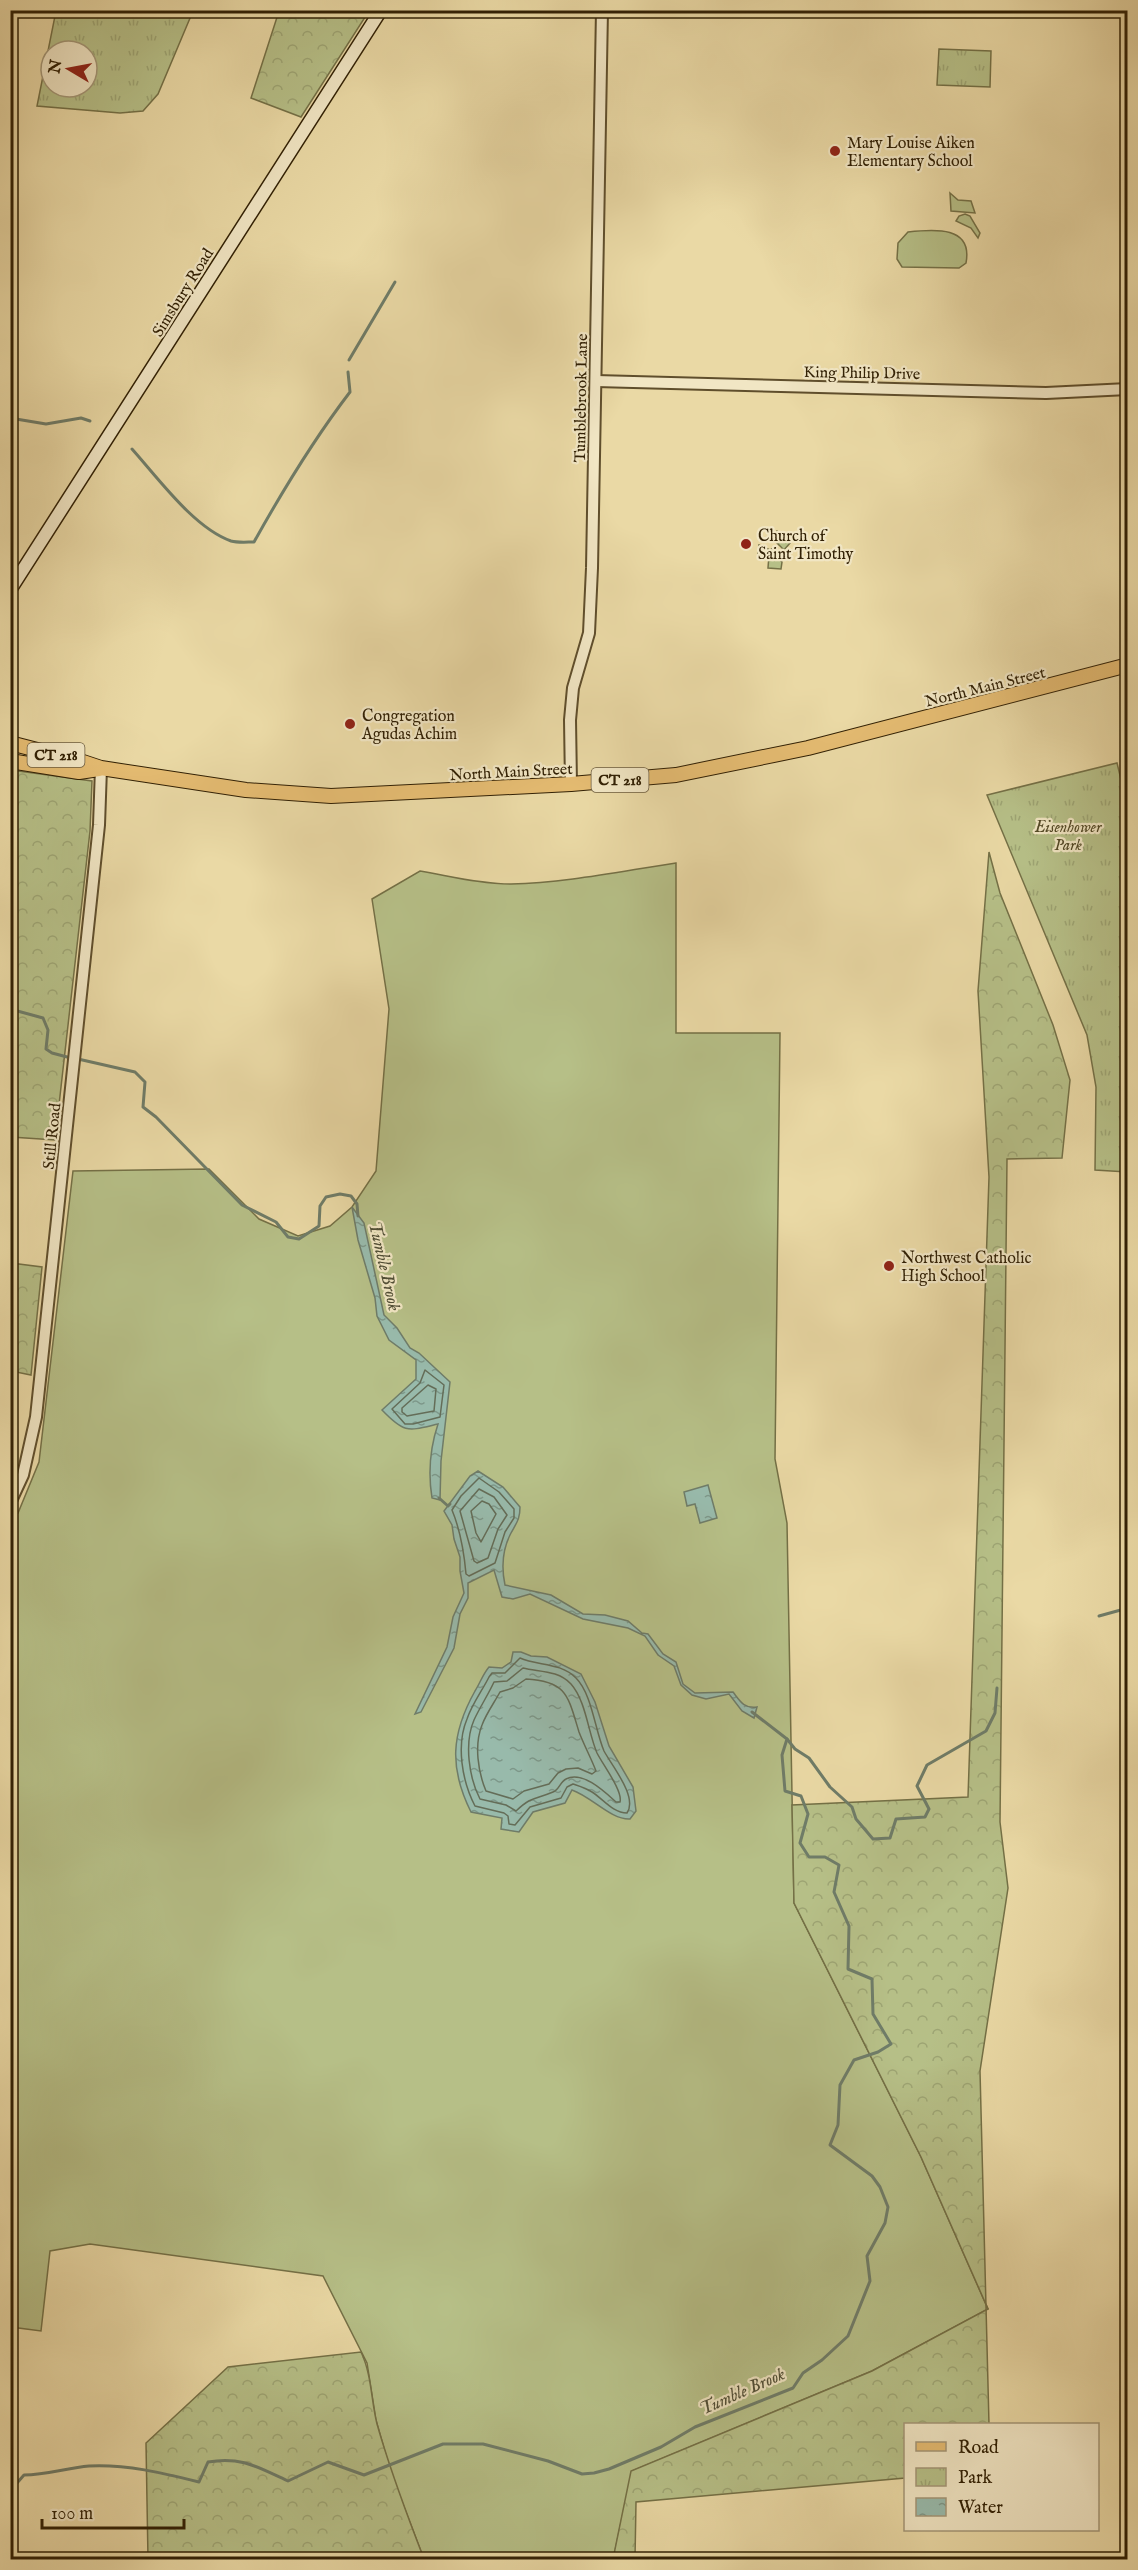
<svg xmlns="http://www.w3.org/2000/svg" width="1138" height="2570" font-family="'IM FELL English',serif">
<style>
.green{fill:#b6bf87;stroke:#747046;stroke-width:1.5}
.forest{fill:url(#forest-crowns);stroke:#747046;stroke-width:1.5}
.park{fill:url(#park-tufts);stroke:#747046;stroke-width:1.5;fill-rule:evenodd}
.water{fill:url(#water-ripples);stroke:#6f7c68;stroke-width:1.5}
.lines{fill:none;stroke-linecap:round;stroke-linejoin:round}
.shore{stroke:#646d58;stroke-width:1.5}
.stream{stroke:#6f7c68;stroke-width:3}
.tertiary-casing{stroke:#5f4e2c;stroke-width:14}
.secondary-casing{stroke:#312004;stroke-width:15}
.primary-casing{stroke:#312004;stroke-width:16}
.tertiary{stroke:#f1e6c4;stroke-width:10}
.secondary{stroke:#f1e6c4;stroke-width:12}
.primary{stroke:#e5bc72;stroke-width:14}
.poi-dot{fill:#8f2418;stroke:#f1e6c4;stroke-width:2}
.labels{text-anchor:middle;stroke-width:4.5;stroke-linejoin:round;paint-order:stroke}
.shield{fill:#f1e6c4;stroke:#6b5b3e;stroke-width:1.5}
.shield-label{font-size:15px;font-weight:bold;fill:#312004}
.poi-label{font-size:16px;fill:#312004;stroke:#f1e6c4;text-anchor:start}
.street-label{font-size:16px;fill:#312004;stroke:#f1e6c4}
.park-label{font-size:16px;font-style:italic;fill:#524825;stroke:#f1e6c4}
.water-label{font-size:18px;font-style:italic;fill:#504e36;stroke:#f1e6c4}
</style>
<defs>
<pattern id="forest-crowns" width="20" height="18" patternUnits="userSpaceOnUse" patternTransform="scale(1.5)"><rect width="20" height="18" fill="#b6bf87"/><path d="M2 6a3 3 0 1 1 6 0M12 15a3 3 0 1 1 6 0" fill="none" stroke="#9da473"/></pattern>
<pattern id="park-tufts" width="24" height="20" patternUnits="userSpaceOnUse" patternTransform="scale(1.5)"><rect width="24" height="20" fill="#b6bf87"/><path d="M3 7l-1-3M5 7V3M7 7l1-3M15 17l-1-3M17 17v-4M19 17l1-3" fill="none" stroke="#9da473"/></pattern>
<pattern id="water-ripples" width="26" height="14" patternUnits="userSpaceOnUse" patternTransform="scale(1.5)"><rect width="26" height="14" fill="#98baab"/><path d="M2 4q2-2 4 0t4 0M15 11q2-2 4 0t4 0" fill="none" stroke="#7d9789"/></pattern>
</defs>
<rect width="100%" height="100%" fill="#ead9a5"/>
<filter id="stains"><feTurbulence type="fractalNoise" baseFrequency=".00333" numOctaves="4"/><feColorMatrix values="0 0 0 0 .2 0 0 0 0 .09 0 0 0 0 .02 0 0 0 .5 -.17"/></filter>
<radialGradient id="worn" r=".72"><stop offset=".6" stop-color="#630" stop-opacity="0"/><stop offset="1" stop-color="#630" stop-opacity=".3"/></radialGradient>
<!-- green -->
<g class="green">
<path d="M950,193L958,200L971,201L975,213L951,211Z"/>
<path d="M965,214L970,216L980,233L978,238L971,228L956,221L959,216Z"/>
<path d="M908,232C935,229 973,226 966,263L959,268L902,267L897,259L898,243Z"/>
<path d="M777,531L790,543L784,550L771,537Z"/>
<path d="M759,545L770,550L773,548L779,554L777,557L782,562L781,569L768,568L769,555L758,554Z"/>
<path d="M676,863V1033H780L775,1459L787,1523L794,1903L921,2157L988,2309L872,2371L632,2471L613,2560L424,2559L391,2473L376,2420L367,2363L323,2276L90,2244L50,2251L41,2331L11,2327V1521L18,1513L39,1462L73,1171L209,1169L259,1219L298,1236L330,1226L352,1207L376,1171L389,1009L372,899L420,871C450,876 481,884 511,884C566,883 622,871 676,863Z"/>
</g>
<!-- forest -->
<g class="forest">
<path d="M279,11H369L301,117L251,98Z"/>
<path d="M11,770L92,781L90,831L55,1140L11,1137Z"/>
<path d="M989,852L1000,893L1053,1025L1070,1080L1062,1158L1007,1159L1000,1822L1008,1888L980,2071L989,2424H906L905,2478L636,2502L635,2559H613L631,2471L872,2371L988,2309L921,2157L794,1903L792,1805L968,1797L989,1177L978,991Z"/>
<path d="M11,1263L42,1267L31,1375L11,1371Z"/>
<path d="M361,2352C372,2375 371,2401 377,2424C390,2470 407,2515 424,2559H148L146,2443L228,2367Z"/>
</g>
<!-- park -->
<g class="park">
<path d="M56,11V10L193,11L158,94L143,111L120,113L37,106ZM51,51H87V87H51Z"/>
<path d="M939,49L991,51L990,87L937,85Z"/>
<path d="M1117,763L1128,808L1127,1172L1095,1170L1096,1087L1087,1035L987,795Z"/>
</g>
<!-- water -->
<g class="water">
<path d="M352,1207L364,1223L384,1315L397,1328L410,1348L419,1353L450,1382L441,1461L440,1500L432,1498C428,1473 430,1448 438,1424C408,1431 405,1434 382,1410L416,1379V1360L389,1340L377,1316L375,1298L358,1240Z"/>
<path d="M478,1471L503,1487L520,1507C520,1519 517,1522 511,1533C502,1550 501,1566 505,1585L551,1595L583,1614L605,1615L628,1621L642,1633L648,1634L663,1654L676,1662L683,1684L695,1693L733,1692C740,1701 744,1709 757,1707L754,1718L742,1711L729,1694L706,1699L692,1695L681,1685L674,1666L658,1655L645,1636L628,1628L583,1619L530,1594L513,1599L502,1597L494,1570L468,1583V1598L460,1614L454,1648L421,1712L415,1714L447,1647L453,1617L464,1593L460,1571V1557L454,1539L452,1525L444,1511L470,1476Z"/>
<path d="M708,1485L717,1518L700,1523L695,1504L687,1506L684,1492Z"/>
<path d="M513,1652H521L531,1656L547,1657L581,1674L595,1702L609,1746L633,1787L636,1811L630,1819C611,1820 592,1797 572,1790L565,1803L533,1812L519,1832L501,1829L502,1818L471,1812C449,1768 451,1734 475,1691C480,1683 483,1674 489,1667L502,1668L511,1662Z"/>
</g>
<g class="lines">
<!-- shore -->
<g class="shore">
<path d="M425,1370L444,1385L440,1417L413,1424H405L392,1409L420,1383Z"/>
<path d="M428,1385L436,1389L434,1411L407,1416L402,1412V1408Z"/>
<path d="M479,1478L499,1492L514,1509V1518L505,1532L495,1563L469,1576L466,1574C464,1551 461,1532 452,1510L461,1496Z"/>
<path d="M479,1489L494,1497L507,1515L498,1529L488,1558L477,1563L474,1561L460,1511Z"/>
<path d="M482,1501L489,1504L496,1514L481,1542L476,1533L471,1511Z"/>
<path d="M520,1658C538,1666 560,1662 576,1678C592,1694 595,1730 604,1751C612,1766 638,1797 627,1813C613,1813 603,1799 592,1792C586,1788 579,1786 573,1784L567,1787L561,1798L530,1807L515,1825L509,1824L508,1816L504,1813L475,1806C462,1781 456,1745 467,1719C472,1704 482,1691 489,1677L492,1673H505Z"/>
<path d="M523,1668C539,1672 558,1670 571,1684C586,1701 588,1732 597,1753C603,1765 623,1791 620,1802H616C605,1792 582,1770 566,1779C560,1782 559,1790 553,1792C534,1800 532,1796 516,1811L506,1805L480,1799C469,1778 464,1743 474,1720C480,1707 488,1695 494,1682L507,1681Z"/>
<path d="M526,1679C567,1681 568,1696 579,1732C584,1745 591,1758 596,1771L592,1774L578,1768L566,1769L558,1773L549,1784L524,1791L513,1799L486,1791C478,1772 474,1745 482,1725C486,1714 494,1703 500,1692L513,1688Z"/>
</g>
<!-- stream -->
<g class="stream">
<path d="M349,360L395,282"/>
<path d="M10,418L46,424L81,418L90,421"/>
<path d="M132,449C158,478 194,528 231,541C238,543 247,542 254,542C283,490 314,439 350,392L348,372"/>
<path d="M10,1009L43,1018L48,1030L46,1049L52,1053L71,1058"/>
<path d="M78,1059L135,1072L145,1082L143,1107L156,1117L242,1205L276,1222L288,1237L299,1239L319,1226L320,1206L326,1197L340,1194L351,1196L357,1204L358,1216"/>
<path d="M439,1498L448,1506L450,1504"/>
<path d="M1099,1616L1128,1608"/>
<path d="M787,1739L795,1749L809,1758L830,1787L852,1807L856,1819L873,1839L890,1838L896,1819L925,1817L929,1809L917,1786L927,1765L986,1731L995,1713L997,1688"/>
<path d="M10,2491L24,2475C46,2475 67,2468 89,2466C126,2464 163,2473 199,2482L208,2462C242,2456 259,2468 288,2481L328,2462L364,2475L443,2444H483L548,2461L582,2474L594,2473L609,2469L661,2447L695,2427L793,2388L803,2373L822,2360L848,2336L870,2281L867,2256L885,2223L888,2207L880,2187L872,2176L830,2145L838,2125L840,2085L854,2060L878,2052L891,2044L873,2014L872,1979L848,1969L849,1926L834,1892L839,1865L825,1857H809L800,1843L808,1814L801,1796L785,1791L782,1755L787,1739L752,1712"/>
</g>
<defs>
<g id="tertiary">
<path d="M596,381L1046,393L1128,389"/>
<path d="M571,784L570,720L573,688L589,633L592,568L602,10"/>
<path d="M10,1503L23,1475L36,1417L99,825L101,768"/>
</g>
<path id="secondary" d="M10,590L381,10"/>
<g id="primary">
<path d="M10,743L80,761L101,768L246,790L331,796L571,784L676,775L808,748L1128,665"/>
<path d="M10,761L79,772L99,769"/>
</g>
</defs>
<!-- tertiary casing -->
<use href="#tertiary" class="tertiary-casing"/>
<!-- secondary casing -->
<use href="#secondary" class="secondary-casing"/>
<!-- primary casing -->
<use href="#primary" class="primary-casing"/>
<!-- tertiary -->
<use href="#tertiary" class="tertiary"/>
<!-- secondary -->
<use href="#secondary" class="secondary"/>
<!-- primary -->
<use href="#primary" class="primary"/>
</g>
<!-- markers -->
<g class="poi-dot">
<circle cx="835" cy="151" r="6"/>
<circle cx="746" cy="544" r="6"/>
<circle cx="350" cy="724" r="6"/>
<circle cx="889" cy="1266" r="6"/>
</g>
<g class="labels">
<!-- shield labels -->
<g class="shield">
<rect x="27.5" y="743" width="57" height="24" rx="4.5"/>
<rect x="591.5" y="768" width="57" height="24" rx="4.5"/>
</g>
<g class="shield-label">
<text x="56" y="760">CT 218</text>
<text x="620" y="785">CT 218</text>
</g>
<!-- poi labels -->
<g class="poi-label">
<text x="847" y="148">Mary Louise Aiken<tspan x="847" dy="18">Elementary School</tspan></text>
<text x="758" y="541">Church of<tspan x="758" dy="18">Saint Timothy</tspan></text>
<text x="362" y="721">Congregation<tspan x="362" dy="18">Agudas Achim</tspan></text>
<text x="901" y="1263">Northwest Catholic<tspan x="901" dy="18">High School</tspan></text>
</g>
<!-- street labels -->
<g class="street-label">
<text transform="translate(182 292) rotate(-58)" y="6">Simsbury Road</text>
<text transform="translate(862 372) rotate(1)" y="6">King Philip Drive</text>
<text transform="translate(580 398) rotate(-89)" y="6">Tumblebrook Lane</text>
<text transform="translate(985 686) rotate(-14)" y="6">North Main Street</text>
<text transform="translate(511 771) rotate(-3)" y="6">North Main Street</text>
<text transform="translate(51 1136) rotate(-84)" y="6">Still Road</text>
</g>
<!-- park labels -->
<g class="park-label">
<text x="1068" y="832">Eisenhower<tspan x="1068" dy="18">Park</tspan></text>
</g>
<!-- water labels -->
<g class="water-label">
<text transform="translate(385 1266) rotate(77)" y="6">Tumble Brook</text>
<text transform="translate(742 2391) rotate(-24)" y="6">Tumble Brook</text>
</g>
</g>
<!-- margin -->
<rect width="1138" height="2570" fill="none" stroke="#ead9a5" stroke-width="36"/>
<rect x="12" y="12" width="1114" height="2546" fill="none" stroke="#312004" stroke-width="3"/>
<rect x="18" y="18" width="1102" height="2534" fill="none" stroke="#312004" stroke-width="1.5"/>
<!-- legend -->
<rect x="904" y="2423" width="195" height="108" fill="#f1e6c4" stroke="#a49777" stroke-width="1.5"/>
<rect x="916" y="2442" width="30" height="9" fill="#e5bc72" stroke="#a49777" stroke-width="1.5"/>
<text x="958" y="2453" font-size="18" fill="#312004">Road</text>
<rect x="916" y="2468" width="30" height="18" fill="url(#park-tufts)" stroke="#a49777" stroke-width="1.5"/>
<text x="958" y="2483" font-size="18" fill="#312004">Park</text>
<rect x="916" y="2498" width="30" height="18" fill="url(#water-ripples)" stroke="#a49777" stroke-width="1.5"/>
<text x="958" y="2513" font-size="18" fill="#312004">Water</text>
<!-- north arrow -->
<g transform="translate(69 69) rotate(280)"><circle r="28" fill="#f1e6c4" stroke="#a49777" stroke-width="1.5"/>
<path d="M0-4.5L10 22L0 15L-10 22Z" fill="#8f2418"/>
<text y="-9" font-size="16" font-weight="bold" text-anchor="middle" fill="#312004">N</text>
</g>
<!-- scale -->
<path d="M42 2519v9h142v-9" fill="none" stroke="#312004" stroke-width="3"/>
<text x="51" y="2519" font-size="18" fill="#312004" stroke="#f1e6c4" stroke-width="4.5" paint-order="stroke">100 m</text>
<rect width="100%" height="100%" filter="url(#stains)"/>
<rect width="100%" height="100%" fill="url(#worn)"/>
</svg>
